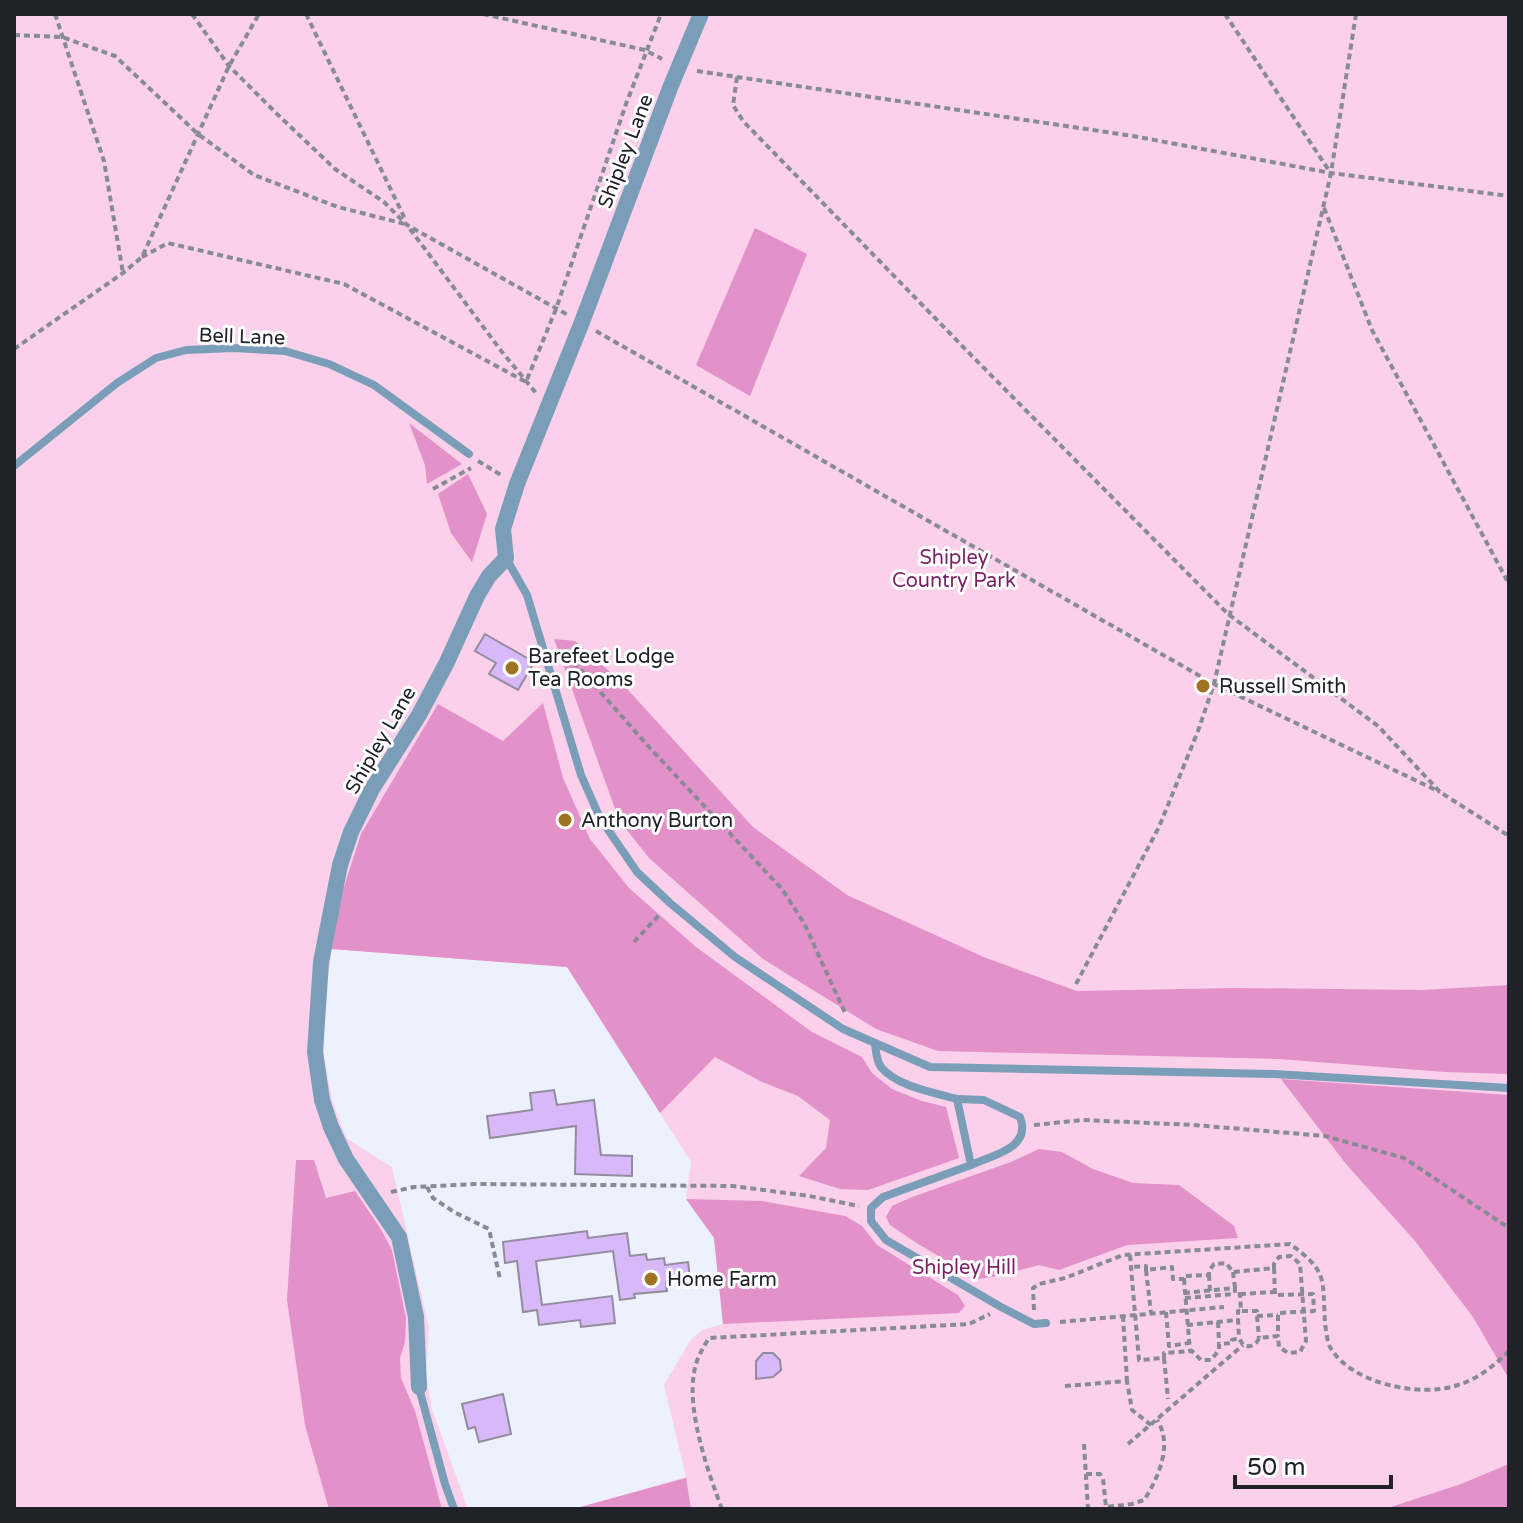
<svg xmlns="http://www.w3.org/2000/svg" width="1523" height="1523" font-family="'Varela Round',sans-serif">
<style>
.green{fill:#fad0eb}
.forest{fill:#e291c9}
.building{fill:#d7b8f9;stroke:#948c9e;stroke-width:2}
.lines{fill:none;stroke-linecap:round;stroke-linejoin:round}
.path{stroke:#888b95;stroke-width:4;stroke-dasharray:6 4;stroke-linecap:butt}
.lane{stroke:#7b9eb8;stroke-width:8}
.street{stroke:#7b9eb8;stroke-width:16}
.poi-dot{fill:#9e7322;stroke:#fff;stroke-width:3}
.labels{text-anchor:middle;stroke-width:6;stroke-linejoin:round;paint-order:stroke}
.street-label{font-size:20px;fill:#20222a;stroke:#fff}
.park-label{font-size:20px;fill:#7c1f66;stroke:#fff}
.poi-label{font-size:20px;fill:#20222a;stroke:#fff;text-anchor:start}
</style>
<rect width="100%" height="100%" fill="#edf1fe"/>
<!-- green -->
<path class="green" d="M14,14H1509V1509H573L686,1477L664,1385L690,1341L702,1330L723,1324L714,1238L686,1198L691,1162L567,967L332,949L324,1006V1055L332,1100L346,1138L392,1167L429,1328L426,1374L432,1409L468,1509H14Z"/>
<!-- forest -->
<g class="forest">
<path d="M755,228L807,254L750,396L696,365Z"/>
<path d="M409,423L462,464L427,484L425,465Z"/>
<path d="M468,474L487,514L472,562L451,533L438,494Z"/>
<path d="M554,639L575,641L619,680L753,827L847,895L986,958L1077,991L1235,988L1423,990L1509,985V1074L1445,1072L1279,1059L938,1051L876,1029L763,959L649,858L619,820Z"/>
<path d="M543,703L563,778L590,839L629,888L696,947L812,1032L862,1057L872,1073L892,1089L922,1101L946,1107L959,1158L868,1190L840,1189L799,1176L826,1148L830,1120L798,1096L762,1082L715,1057L660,1113L567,967L331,949L342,893L361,834L438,704L503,741Z"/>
<path d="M1281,1079L1509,1095V1379L1473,1317L1415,1241L1346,1164Z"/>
<path d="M1039,1149L1062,1152L1093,1169L1133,1183L1179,1185L1234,1226L1238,1238L1127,1245L1059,1270L1039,1265L999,1276L978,1279L918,1244L890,1225L886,1217L892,1206L912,1197L1011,1162Z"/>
<path d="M296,1160H314L326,1198L355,1191L380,1228L392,1250L406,1318L405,1342L400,1358L401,1378L415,1411L442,1509H329L305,1425L287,1300Z"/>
<path d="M686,1199L762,1201L845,1216L862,1226L877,1245L958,1295L965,1306L959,1313L723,1324L714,1238Z"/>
<path d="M1509,1464V1509H1385L1461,1484Z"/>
<path d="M686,1478L691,1509H573Z"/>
</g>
<!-- building -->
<g class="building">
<path d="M485,634L534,662L518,690L489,674L496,663L475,651Z"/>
<path d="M554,1090L557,1105L594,1100L601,1155L632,1156V1176L575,1174L576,1126L490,1138L487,1116L532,1110L530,1093Z"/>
<path d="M587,1231L588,1238L627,1233L630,1256L646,1254L647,1260L664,1258L665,1265L688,1262L690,1279L666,1282L667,1291L634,1294L635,1298L620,1300L613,1251L536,1261L542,1305L612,1296L615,1323L581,1327L580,1320L539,1325L537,1310L523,1312L517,1261L505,1263L503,1242Z"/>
<path d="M763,1353H773L780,1360L781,1370L773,1377L756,1379V1361Z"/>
<path d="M503,1394L511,1434L479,1442L475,1427L468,1429L462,1404Z"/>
</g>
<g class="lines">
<!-- path -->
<g class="path">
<path d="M55,14L104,161L123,273"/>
<path d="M192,14L229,66L275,112L335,169L384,202L407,225L568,315"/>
<path d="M306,14L406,221"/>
<path d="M483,14L645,50L662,59"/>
<path d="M1225,14L1330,172"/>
<path d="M14,35L62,37L115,56L198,134L254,175L338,207L405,224"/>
<path d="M697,71L1133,136L1331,173L1509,196"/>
<path d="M737,77L733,105L743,121L973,357L1228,614L1378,726L1440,792L1509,836"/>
<path d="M1324,208L1372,330L1509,584"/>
<path d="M410,229L502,352L536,393"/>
<path d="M142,257L168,243L344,284L526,382L556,309L626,104L661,14"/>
<path d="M596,331L1214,684L1440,792"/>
<path d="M14,349L123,273L142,257L229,66L259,14"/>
<path d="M478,461L501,475"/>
<path d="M433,489L471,468"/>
<path d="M558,650L580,669L649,747L782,889L804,923L845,1013"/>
<path d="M634,942L660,914"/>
<path d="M1076,984L1159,827L1198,731L1214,684L1331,173L1356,14"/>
<path d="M1034,1125L1083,1120L1194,1125L1325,1136L1404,1158L1509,1228"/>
<path d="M427,1187L433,1198L454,1212L489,1229L500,1279"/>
<path d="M391,1192L414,1187L475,1184L733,1186L809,1196L859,1206"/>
<path d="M1130,1255L1131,1267L1139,1360L1164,1358V1353L1192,1351L1201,1360H1211L1219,1350V1344L1232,1343V1340L1239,1338L1243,1345C1251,1348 1256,1345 1259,1338L1278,1336L1279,1347L1288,1353L1300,1352L1306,1341L1300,1264L1291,1256L1279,1257L1274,1264V1268L1233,1272L1226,1263L1214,1264L1209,1271V1275L1184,1276V1279H1173L1172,1267L1146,1270V1266L1131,1267"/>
<path d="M1274,1268L1275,1295L1313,1294L1314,1311L1278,1313V1335"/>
<path d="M1146,1270L1151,1313"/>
<path d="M1233,1272L1235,1288"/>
<path d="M1209,1275L1210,1291"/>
<path d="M1184,1279L1190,1351"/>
<path d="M1184,1293L1235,1288V1294H1240L1241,1311H1238V1320"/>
<path d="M1240,1294L1275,1292"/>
<path d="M1185,1298L1234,1294"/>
<path d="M1034,1310L1033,1288L1039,1284L1065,1278L1123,1255L1290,1244C1329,1272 1322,1279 1325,1323C1326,1330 1327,1341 1330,1347C1351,1384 1421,1398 1458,1385C1478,1379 1495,1365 1509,1351"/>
<path d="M1242,1311H1257V1316L1278,1315"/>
<path d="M1166,1312L1169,1346L1189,1343"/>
<path d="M1123,1316L1127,1381"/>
<path d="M1257,1316L1259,1338"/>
<path d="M1060,1322L1224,1307"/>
<path d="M1218,1322L1219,1343"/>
<path d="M1187,1325L1238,1320L1239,1338"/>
<path d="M1164,1358L1168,1399"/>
<path d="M1065,1386L1127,1381L1132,1410L1151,1425"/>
<path d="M1084,1444L1088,1509"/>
<path d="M1128,1444L1243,1345"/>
<path d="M1086,1474H1100L1103,1479L1106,1507L1132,1504L1144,1500C1159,1477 1173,1444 1157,1420"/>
<path d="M722,1509C708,1472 687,1412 694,1373C696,1360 702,1349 709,1338L969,1324L990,1314"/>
</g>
<!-- lane -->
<g class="lane">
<path d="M14,466L117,383L156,358L186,350L233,348L285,351L329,364L374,385L469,454"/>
<path d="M506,558L527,595L581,775L600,818L637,872L670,903L735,957L843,1029L930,1067L1274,1074L1509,1088"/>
<path d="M875,1043C876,1051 876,1060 881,1067C896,1086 935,1093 957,1099L971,1165L883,1197L871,1208V1221L886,1240L1001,1307L1034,1324L1046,1323"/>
<path d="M957,1099L984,1100L1020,1117C1032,1148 993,1155 971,1165"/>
<path d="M419,1388L445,1484L454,1509"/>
</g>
<!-- street -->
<path class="street" d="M419,1387L416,1317L399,1237L346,1159L331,1127L322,1100L315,1052L321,962L340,865L351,832L372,789L419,715L447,662L477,596L489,576L506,558L503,529L517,484L582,322L670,88L701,14"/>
</g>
<!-- markers -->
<g class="poi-dot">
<circle cx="512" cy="668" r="8"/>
<circle cx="1203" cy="686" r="8"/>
<circle cx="565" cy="820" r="8"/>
<circle cx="651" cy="1279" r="8"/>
</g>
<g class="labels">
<!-- street labels -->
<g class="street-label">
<text transform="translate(625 151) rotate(-69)" y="7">Shipley Lane</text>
<text transform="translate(242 336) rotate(2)" y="7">Bell Lane</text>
<text transform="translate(380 740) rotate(-60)" y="7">Shipley Lane</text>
</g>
<!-- park labels -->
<g class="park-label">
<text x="954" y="564">Shipley<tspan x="954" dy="23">Country Park</tspan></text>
<text x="964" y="1274">Shipley Hill</text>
</g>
<!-- poi labels -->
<g class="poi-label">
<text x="528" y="663">Barefeet Lodge<tspan x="528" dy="23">Tea Rooms</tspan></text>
<text x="1219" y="693">Russell Smith</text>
<text x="581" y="827">Anthony Burton</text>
<text x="667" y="1286">Home Farm</text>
</g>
</g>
<!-- border -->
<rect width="1523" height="1523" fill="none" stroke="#20222a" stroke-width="32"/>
<!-- scale -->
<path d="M1235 1475v12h156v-12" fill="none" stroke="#20222a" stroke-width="4"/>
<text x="1247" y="1475" font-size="24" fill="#20222a" stroke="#ffffff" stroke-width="6" paint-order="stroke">50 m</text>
</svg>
